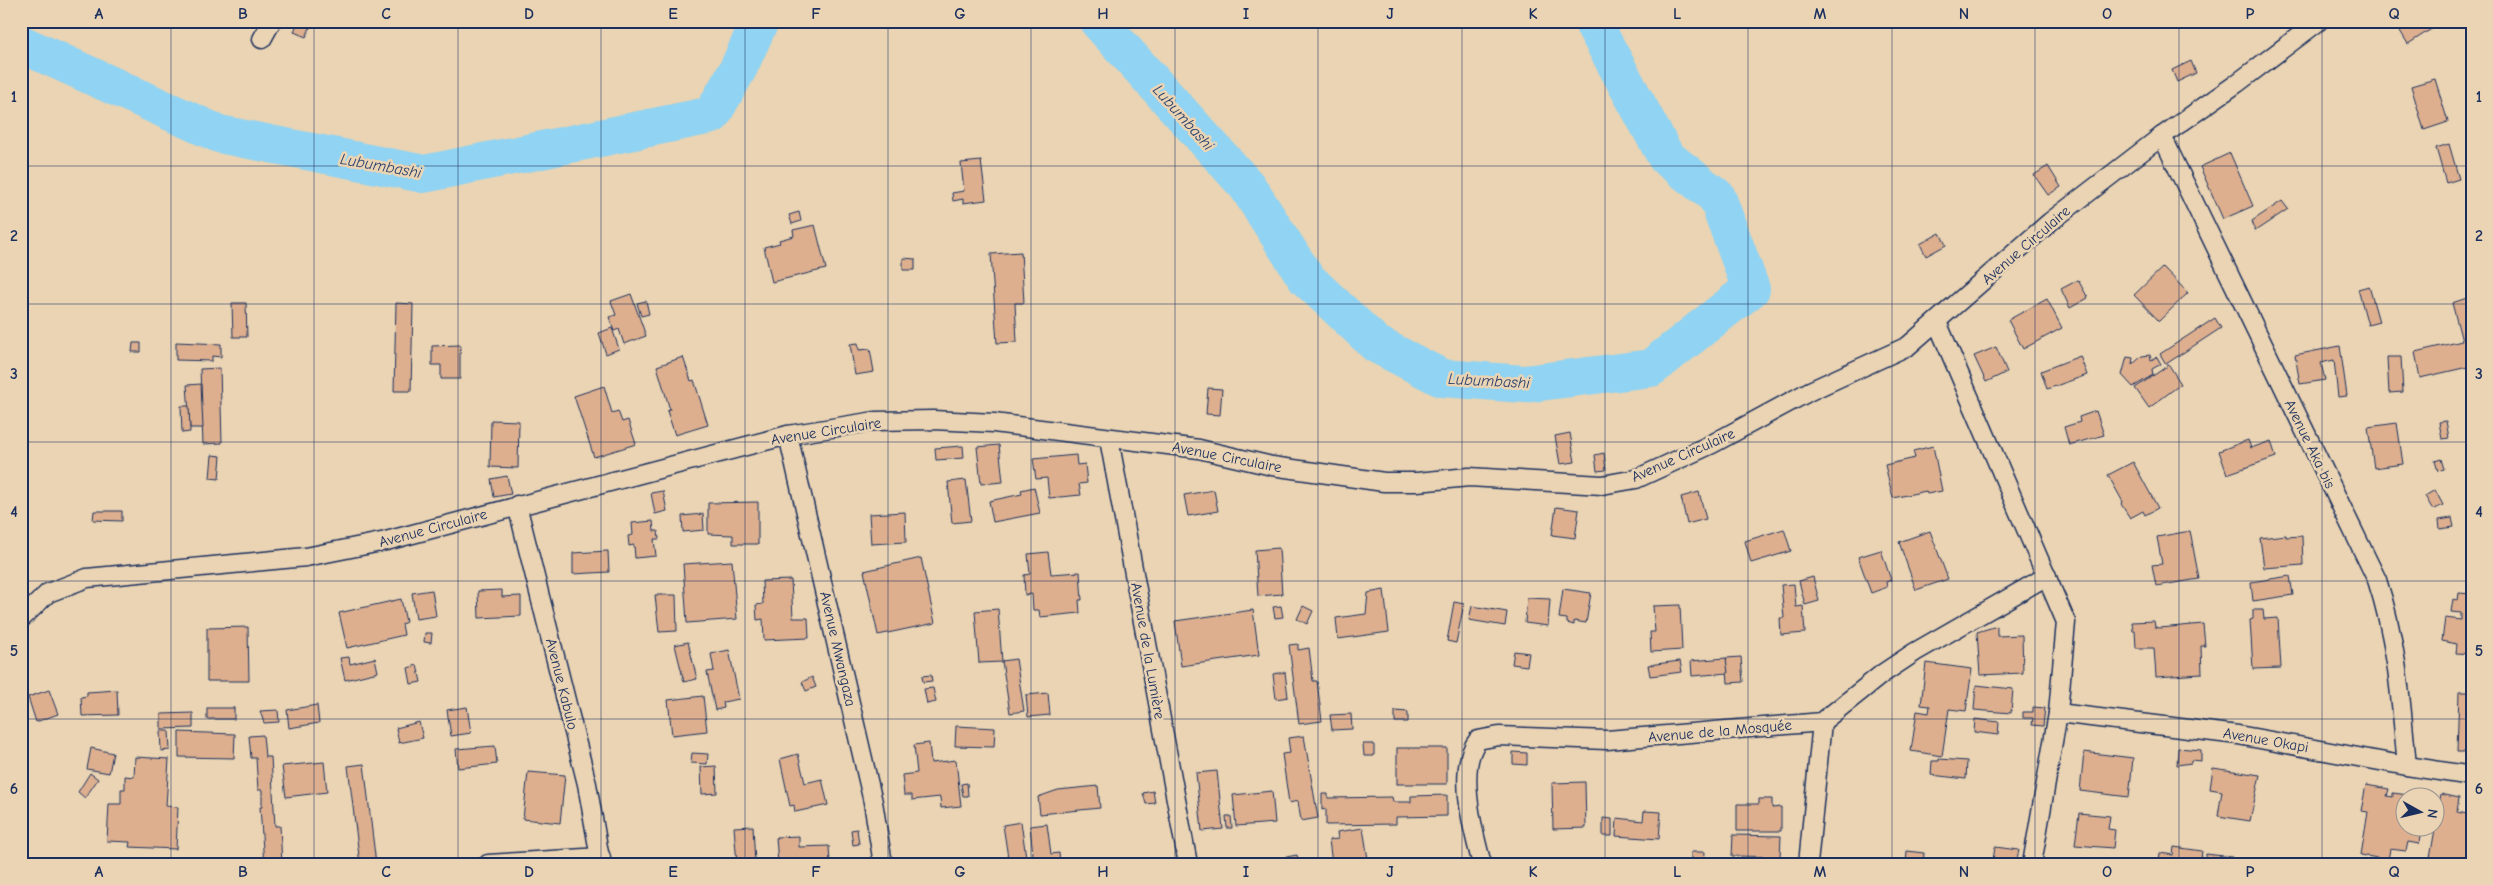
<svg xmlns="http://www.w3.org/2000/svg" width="2493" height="885" font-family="'Comic Neue',sans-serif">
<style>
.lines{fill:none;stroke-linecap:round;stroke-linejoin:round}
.river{stroke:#91d3f2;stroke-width:38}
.building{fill:#ddaf8e;stroke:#1b2f5e}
.street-casing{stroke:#1b2f5e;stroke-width:21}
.street{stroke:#ead4b3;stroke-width:18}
.grid{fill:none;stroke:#1b2f5e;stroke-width:1;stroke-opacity:0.55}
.labels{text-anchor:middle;stroke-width:5;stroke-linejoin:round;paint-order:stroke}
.street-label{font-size:15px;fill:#1b2f5e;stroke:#ead4b3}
.water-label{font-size:16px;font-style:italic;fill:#273f6d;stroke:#ead4b3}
.neatline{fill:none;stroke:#1b2f5e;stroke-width:2}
.grid-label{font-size:16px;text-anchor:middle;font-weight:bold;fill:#1b2f5e}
</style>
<rect width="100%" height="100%" fill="#ead4b3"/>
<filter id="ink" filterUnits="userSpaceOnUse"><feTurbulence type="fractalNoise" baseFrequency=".02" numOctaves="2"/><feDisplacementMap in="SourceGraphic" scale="10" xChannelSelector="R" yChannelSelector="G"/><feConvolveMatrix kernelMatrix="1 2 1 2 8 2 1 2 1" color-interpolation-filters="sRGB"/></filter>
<g filter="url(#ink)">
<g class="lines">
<!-- river -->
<g class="river">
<path d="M1098,21L1247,186L1306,278L1376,344L1442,378L1524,384L1651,368L1751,289L1717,197L1666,157L1592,21"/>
<path d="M21,44L219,134L424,174L712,115L738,69L760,21"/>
</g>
</g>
<!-- building -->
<g class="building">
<path d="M298,21H313L306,37L294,32Z"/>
<path d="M1242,21H1262L1255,31Z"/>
<path d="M2394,21H2444L2408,44Z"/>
<path d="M2191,61L2196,73L2177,82L2172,70Z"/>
<path d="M2435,79L2448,122L2424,130L2411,86Z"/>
<path d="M2449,144L2459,179L2446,183L2436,148Z"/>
<path d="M2230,153L2253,206L2223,219L2200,167Z"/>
<path d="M981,161L986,200L963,203V199L953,201L952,193L964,191L961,163Z"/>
<path d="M2048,166L2061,187L2048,195L2034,175Z"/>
<path d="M2282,201L2288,209L2255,231L2252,221Z"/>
<path d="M799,212L801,221L792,224L789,215Z"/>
<path d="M815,225L826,269L772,282L764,247L780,243L779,240L794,236L793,230Z"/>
<path d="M1940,233L1946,245L1926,256L1920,244Z"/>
<path d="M1021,252L1024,303H1015L1017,342L997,343L991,254Z"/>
<path d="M903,258L915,259V270H903Z"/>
<path d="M2163,267L2188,293L2159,321L2134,295Z"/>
<path d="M2078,280L2088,298L2070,308L2061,289Z"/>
<path d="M2369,286L2379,322L2368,325L2358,289Z"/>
<path d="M631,294L646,336L624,344L619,329L614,331L609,317L616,315L611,301Z"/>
<path d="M2467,298L2472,316V366L2420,378L2415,352L2462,341L2452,303Z"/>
<path d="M2047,299L2062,328L2023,349L2008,320Z"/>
<path d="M646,301L649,314L641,316L637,303Z"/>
<path d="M232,303H246L247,337H233Z"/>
<path d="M396,303L413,304L411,391H394Z"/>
<path d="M2215,318L2221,328L2166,364L2160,354Z"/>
<path d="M612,328L619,349L606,354L599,333Z"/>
<path d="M176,342L221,344V357L212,356V361L176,360Z"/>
<path d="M133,343H141V352H132Z"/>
<path d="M858,343L859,350L870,349L874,372L855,375L850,344Z"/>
<path d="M460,345V379H441V365H432V346Z"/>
<path d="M2340,346L2347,396L2338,397L2334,360L2321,363L2325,380L2300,384L2295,355Z"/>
<path d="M1996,347L2007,372L1986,382L1974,356Z"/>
<path d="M2150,355L2151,360L2157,357L2161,364L2152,369L2153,375L2133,387L2122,375L2127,357L2133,358L2132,365L2142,356Z"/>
<path d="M2080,356L2087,375L2047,389L2041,371Z"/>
<path d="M683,357L691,381L694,380L708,425L675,435L667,411L670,410L657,366Z"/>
<path d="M2387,357H2401L2403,392L2389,393Z"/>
<path d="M2169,365L2181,384L2149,408L2135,388Z"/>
<path d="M220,368L222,443L203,444L200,369Z"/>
<path d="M201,384L203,428H190L187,385Z"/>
<path d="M604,386L612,413L618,411L622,422L628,420L636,444L594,457L574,396Z"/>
<path d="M1208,388L1222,389L1220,415L1206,414Z"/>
<path d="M181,406H189L190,432L182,433Z"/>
<path d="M2096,411L2104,435L2069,445L2064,427L2080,422L2079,417Z"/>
<path d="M491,420L519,421L518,468L490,467Z"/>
<path d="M2446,421L2449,438L2442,439L2439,422Z"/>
<path d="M2397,423L2403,464L2374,468L2368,427Z"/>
<path d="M1570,433L1575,462L1560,464L1555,436Z"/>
<path d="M2248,440L2251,448L2271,441L2276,457L2227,474L2219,451Z"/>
<path d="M999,445L1003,482L981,484L977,447Z"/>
<path d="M963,446L964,458L936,460L935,448Z"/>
<path d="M1933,446L1942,491L1927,494L1926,491L1893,498L1885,465L1915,458L1913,451Z"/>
<path d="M1604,453L1606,470L1597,471L1595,455Z"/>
<path d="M212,455L221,456L219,479L210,478Z"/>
<path d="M1076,455L1077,465L1085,464L1087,483L1079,484L1081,495L1049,498L1047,478L1036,479L1033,459Z"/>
<path d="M2441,459L2444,469L2438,471L2435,461Z"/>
<path d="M2133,462L2158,508L2145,515L2143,511L2130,518L2121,504L2123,502L2108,475Z"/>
<path d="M507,476L511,494L494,497L491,479Z"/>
<path d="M966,480L971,521L952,523L948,482Z"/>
<path d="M1034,487L1040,513L993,522L989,501L1022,494L1021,490Z"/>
<path d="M1214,490L1218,511L1188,516L1184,495Z"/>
<path d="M2435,490L2443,505L2433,510L2425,496Z"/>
<path d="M663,491L667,511L655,514L651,493Z"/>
<path d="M1699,492L1706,519L1687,524L1681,497Z"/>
<path d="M758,502V544H733V535L708,534V503Z"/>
<path d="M1556,507L1579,510L1575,538L1552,535Z"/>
<path d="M94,511H122V521L93,520Z"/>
<path d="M905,512L906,542L871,544L869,514Z"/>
<path d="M703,514L704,530L683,532L682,516Z"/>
<path d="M2452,518L2454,527L2440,529L2439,520Z"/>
<path d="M653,521L654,531H658L659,539H654L656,556L635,558L634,545L629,546L628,536L633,535L632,523Z"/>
<path d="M1784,529L1791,551L1751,563L1745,541Z"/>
<path d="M1930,531L1948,579L1916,590L1899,542Z"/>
<path d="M2190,531L2199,579L2156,586L2152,565L2162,564L2157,537Z"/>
<path d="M2286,535V537L2302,536L2303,565L2264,568L2260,538Z"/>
<path d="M1279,548L1282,594L1258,596L1255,550Z"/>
<path d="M1881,550L1891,580L1886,582L1887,587L1871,593L1858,557Z"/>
<path d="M608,551L609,572L573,574V553Z"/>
<path d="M1048,552L1051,574L1080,572L1082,600H1079L1080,613L1040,617L1039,610H1033L1032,594L1025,595L1024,575L1030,574L1028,554Z"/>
<path d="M921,558L935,623L878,635L864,571Z"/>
<path d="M732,561L737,619L687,623L683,564Z"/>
<path d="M2290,576L2293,595L2253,601L2251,582Z"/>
<path d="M1813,577L1819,601L1805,605L1799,581Z"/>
<path d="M791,580L793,618H808L809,638L764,640L763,619L757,620L756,605L763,604L762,581Z"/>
<path d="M1794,584L1796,607L1803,606L1805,633L1781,635L1780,618H1784L1781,585Z"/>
<path d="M1563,589L1591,593L1586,623L1574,621V625L1567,623V619L1559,618Z"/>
<path d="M432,590L436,616L416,619L412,593Z"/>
<path d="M502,590V597L521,596V616L479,618L478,591Z"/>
<path d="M1384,590L1389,632L1338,639L1336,618L1366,614L1368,593Z"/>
<path d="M2459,593L2472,594V615H2470L2469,621L2472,622V654L2456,653L2457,644L2442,641L2445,618L2461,620V613L2451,612L2453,599L2458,600Z"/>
<path d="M655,595H676L677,631L659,632Z"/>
<path d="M1527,598L1550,599L1548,626L1525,623Z"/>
<path d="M401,599L406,622L402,624L404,635L347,648L339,613Z"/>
<path d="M1454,602L1464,604L1456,643L1447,641Z"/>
<path d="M1680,605L1682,650L1651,652L1650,632H1655L1653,606Z"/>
<path d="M1281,606L1283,617L1275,618L1273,607Z"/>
<path d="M1303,606L1313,611L1307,624L1297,619Z"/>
<path d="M1472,606L1507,612L1505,626L1469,620Z"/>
<path d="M998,609L1002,662L979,663L975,611Z"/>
<path d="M1253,610L1259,655L1181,666L1175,621Z"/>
<path d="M2253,610H2263L2264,619L2278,618L2281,668L2253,669L2250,620L2253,619Z"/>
<path d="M2154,621L2155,627L2160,628L2203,624L2205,646H2201L2202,674L2156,677L2154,648H2136L2135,631H2133L2132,622Z"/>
<path d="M1997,626V636L2022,635L2023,673L1980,675L1977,632Z"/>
<path d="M248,627L249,681H207V628Z"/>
<path d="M425,633H432L431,643L424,642Z"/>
<path d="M688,642L697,679L684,682L675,645Z"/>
<path d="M1298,644V650L1309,648L1313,681H1317L1322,721L1299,724L1289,645Z"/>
<path d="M729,650L739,699L723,702L724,708L715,710L707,672L714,671L711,654Z"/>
<path d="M1514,651L1529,653L1527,666L1512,664Z"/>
<path d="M349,657L350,664L375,658L378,672L345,680L340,658Z"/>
<path d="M1741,657L1743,682L1728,683L1726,658Z"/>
<path d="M1726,658L1728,673L1692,676L1691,661Z"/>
<path d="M1016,659L1024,711L1010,713L1002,661Z"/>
<path d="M1680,661L1682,672L1650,676L1648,665Z"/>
<path d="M1926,663L1972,669L1966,711L1949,709L1942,756L1911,751L1917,711L1929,713L1930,706L1921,705Z"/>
<path d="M417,665L421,682L411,684L408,668Z"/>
<path d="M1285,672L1288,697L1276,699L1273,674Z"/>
<path d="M931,675L932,681L923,682L922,676Z"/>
<path d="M812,677L816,687L806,691L802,682Z"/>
<path d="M1976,685L2013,689L2011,713L1974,710Z"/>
<path d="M933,688L936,702L927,704L924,689Z"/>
<path d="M49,690L58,714L36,722L28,697Z"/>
<path d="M117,690L118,715L82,716L81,697L87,696V692Z"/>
<path d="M2459,692H2472V752H2457Z"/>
<path d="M1048,693L1050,715L1028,717L1026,695Z"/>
<path d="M703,696L707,731L672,735L668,700Z"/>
<path d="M317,705L319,723L289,728L287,710Z"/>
<path d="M467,707L471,733L451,736L447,710Z"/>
<path d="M2033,707L2045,708L2043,726L2032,725L2033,718H2023V712H2033Z"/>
<rect x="207" y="708" width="27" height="11"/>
<path d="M278,710L279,722L264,723L260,711Z"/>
<path d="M1395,711L1408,712V722H1395Z"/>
<path d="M193,713V728L161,729V714Z"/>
<path d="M1351,714L1352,729L1332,730L1330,715Z"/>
<path d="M1975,719L1999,722L1998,735L1974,732Z"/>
<path d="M419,722L423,738L399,743L396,728Z"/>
<path d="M956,726L995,728L994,747L955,746Z"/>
<path d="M160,731H169L170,750L161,751Z"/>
<path d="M179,732L235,734L234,758L179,757Z"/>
<path d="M263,735L265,757H271L275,826H280L282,864H264L260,807H262V790H258L256,758H251L249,736Z"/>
<path d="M1304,736L1318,818L1301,821L1298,801L1289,803L1282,754L1290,753L1288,738Z"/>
<path d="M929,743L931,763L956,760L961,806L941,808L940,797L912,800V795H904L902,775L917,773L914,745Z"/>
<path d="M1363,744H1374V756H1364Z"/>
<path d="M495,746L497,764L458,768L456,749Z"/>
<path d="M91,748L113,753L109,773L87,769Z"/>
<rect x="1397" y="748" width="50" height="36"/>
<path d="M2178,748L2201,750V761L2191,760V763L2177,765Z"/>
<path d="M1513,752L1527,753V765L1513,764Z"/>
<path d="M2084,752L2133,758L2129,797L2080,791Z"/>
<path d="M692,753L708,754L707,764L691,763Z"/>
<path d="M798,754L805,783L822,779L828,805L795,812L794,805L790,806L780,759Z"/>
<path d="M135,757L169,759L166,806L178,807L176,849L129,847L130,842L107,841L109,804H121V789H125V776L134,777Z"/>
<path d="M1939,759L1967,761L1966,779L1931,775L1932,761H1939Z"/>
<path d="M324,762L327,792L286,797L282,766Z"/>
<path d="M364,764L376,864H360L348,766Z"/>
<path d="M716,766L717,793L702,794L701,767Z"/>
<path d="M2213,768L2260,775L2250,821L2218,816L2222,791L2210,789Z"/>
<path d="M1217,771L1223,829L1202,831L1196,773Z"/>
<path d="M528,772L565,775L560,823L523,819Z"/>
<path d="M90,773L98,779L85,798L78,792Z"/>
<path d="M1585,782L1586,828L1553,829L1552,783Z"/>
<path d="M967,783L968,796H963L961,784Z"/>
<path d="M2366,785L2389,789L2387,796L2393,797V793L2415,796L2406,798V828H2421L2419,844L2408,842L2406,851L2390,849L2388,860L2361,855L2368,812L2361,811Z"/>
<path d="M1098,786L1100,808L1040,814L1038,797L1058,790Z"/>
<path d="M1153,791L1155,803L1146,804L1143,793Z"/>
<path d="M1272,791L1275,823L1236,826L1233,795Z"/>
<path d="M1322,794H1328V798L1392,797L1393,802H1411V796L1447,795V816L1396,817V824L1326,825V809L1322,810Z"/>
<path d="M2441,794L2459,798L2457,812L2472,815L2470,864H2429Z"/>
<path d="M1759,799H1772V808L1781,807V831H1737V804H1759Z"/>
<path d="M1644,811L1661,812L1659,839L1616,836L1617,818L1643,821Z"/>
<path d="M2079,813L2110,816L2108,829L2115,830L2113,848L2075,845Z"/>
<path d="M1226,816H1231L1232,828H1227Z"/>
<path d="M1603,818L1612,819V836H1603Z"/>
<path d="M1021,822L1027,864H1009L1003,825Z"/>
<path d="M1047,824L1051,854L1059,853L1060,864H1034L1030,826Z"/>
<path d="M753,826L755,864H737L734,827Z"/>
<path d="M1363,828L1368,859L1332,864L1329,840L1338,839L1337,832Z"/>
<path d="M857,829L859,844L853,845L851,830Z"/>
<path d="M1733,835L1781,836L1780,857L1732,856Z"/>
<path d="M799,836V847L829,846L830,864H778L776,837Z"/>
<path d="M1995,847L2019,850L2016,863L1993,860Z"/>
<path d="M2174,847L2202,851L2201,859H2206V854L2232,857L2231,864H2159L2160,853L2173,855Z"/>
<path d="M1907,851L1924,853L1923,864H1906Z"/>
<path d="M1691,852H1705L1704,864H1691Z"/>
<path d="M1297,855L1299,864H1277L1276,859Z"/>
</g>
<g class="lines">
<defs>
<g id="street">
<path d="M262,39L272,21"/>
<path d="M2162,136L2377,580C2397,640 2401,703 2407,766"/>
<path d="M1937,322L2066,622L2058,713L2032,864"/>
<path d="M788,435L873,802L883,864"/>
<path d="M1109,439L1188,864"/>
<path d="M517,505L587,784L601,864"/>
<path d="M21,619L48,593L87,578L306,557L386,541L788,435L875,421L933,420L994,423L1199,449L1272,466L1384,482H1417L1469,477L1602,485L1636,479L1712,444L1810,391L1908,346L2050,222L2162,136L2236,84L2319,21"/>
<path d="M2058,713L2238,735L2407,766L2472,776"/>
<path d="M488,864L601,857"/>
<path d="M1482,864C1473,832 1456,767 1478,740L1499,736L1607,740L1822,722L1882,674L1915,652L2047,576"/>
<path d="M1808,864L1822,722"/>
</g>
</defs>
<!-- street casing -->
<use href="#street" class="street-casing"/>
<!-- street -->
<use href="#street" class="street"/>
</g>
</g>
<!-- grid -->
<path class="grid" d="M171,21V864M314,21V864M458,21V864M601,21V864M745,21V864M888,21V864M1031,21V864M1175,21V864M1318,21V864M1462,21V864M1605,21V864M1748,21V864M1892,21V864M2035,21V864M2179,21V864M2322,21V864M21,166H2472M21,304H2472M21,442H2472M21,581H2472M21,719H2472"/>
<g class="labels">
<!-- street labels -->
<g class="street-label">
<text transform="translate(2026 245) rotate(-41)" y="5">Avenue Circulaire</text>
<text transform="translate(826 431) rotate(-9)" y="5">Avenue Circulaire</text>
<text transform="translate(2310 444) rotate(64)" y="5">Avenue Aka bis</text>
<text transform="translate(1683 455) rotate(-24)" y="5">Avenue Circulaire</text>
<text transform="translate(1227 457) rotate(11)" y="5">Avenue Circulaire</text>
<text transform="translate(433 528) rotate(-15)" y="5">Avenue Circulaire</text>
<text transform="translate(838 649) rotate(77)" y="5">Avenue Mwangaza</text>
<text transform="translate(1148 651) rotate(80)" y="5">Avenue de la Lumière</text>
<text transform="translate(562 684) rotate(76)" y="5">Avenue Kabulo</text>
<text transform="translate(1720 731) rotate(-5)" y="5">Avenue de la Mosquée</text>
<text transform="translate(2266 740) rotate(10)" y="5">Avenue Okapi</text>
</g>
<!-- water labels -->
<g class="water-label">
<text transform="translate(1184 117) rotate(48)" y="6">Lubumbashi</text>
<text transform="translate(381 165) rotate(10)" y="6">Lubumbashi</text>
<text transform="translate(1489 380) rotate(3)" y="6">Lubumbashi</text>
</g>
</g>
<!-- margin -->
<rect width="2493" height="885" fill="none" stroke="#ead4b3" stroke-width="55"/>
<!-- north arrow -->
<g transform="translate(2420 812) rotate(98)"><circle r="24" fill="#ead4b3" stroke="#979291"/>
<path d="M0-4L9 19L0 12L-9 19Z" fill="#1b2f5e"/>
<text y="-8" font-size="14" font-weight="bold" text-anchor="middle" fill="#1b2f5e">N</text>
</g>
<rect x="28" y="28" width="2438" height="830" class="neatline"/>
<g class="grid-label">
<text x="99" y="19">A</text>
<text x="243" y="19">B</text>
<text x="386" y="19">C</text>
<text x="529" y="19">D</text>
<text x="673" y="19">E</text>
<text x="816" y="19">F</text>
<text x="960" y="19">G</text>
<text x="1103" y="19">H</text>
<text x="1246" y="19">I</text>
<text x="1390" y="19">J</text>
<text x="1533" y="19">K</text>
<text x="1677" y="19">L</text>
<text x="1820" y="19">M</text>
<text x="1964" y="19">N</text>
<text x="2107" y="19">O</text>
<text x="2250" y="19">P</text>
<text x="2394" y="19">Q</text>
<text x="14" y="102">1</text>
<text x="2479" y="102">1</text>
<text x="14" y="241">2</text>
<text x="2479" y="241">2</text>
<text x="14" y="379">3</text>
<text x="2479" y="379">3</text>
<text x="14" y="517">4</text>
<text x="2479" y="517">4</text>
<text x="14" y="656">5</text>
<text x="2479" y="656">5</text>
<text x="14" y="794">6</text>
<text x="2479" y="794">6</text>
<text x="99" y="877">A</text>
<text x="243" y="877">B</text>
<text x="386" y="877">C</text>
<text x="529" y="877">D</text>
<text x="673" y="877">E</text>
<text x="816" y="877">F</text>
<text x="960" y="877">G</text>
<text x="1103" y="877">H</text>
<text x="1246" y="877">I</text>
<text x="1390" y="877">J</text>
<text x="1533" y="877">K</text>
<text x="1677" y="877">L</text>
<text x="1820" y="877">M</text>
<text x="1964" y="877">N</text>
<text x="2107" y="877">O</text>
<text x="2250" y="877">P</text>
<text x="2394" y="877">Q</text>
</g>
</svg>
